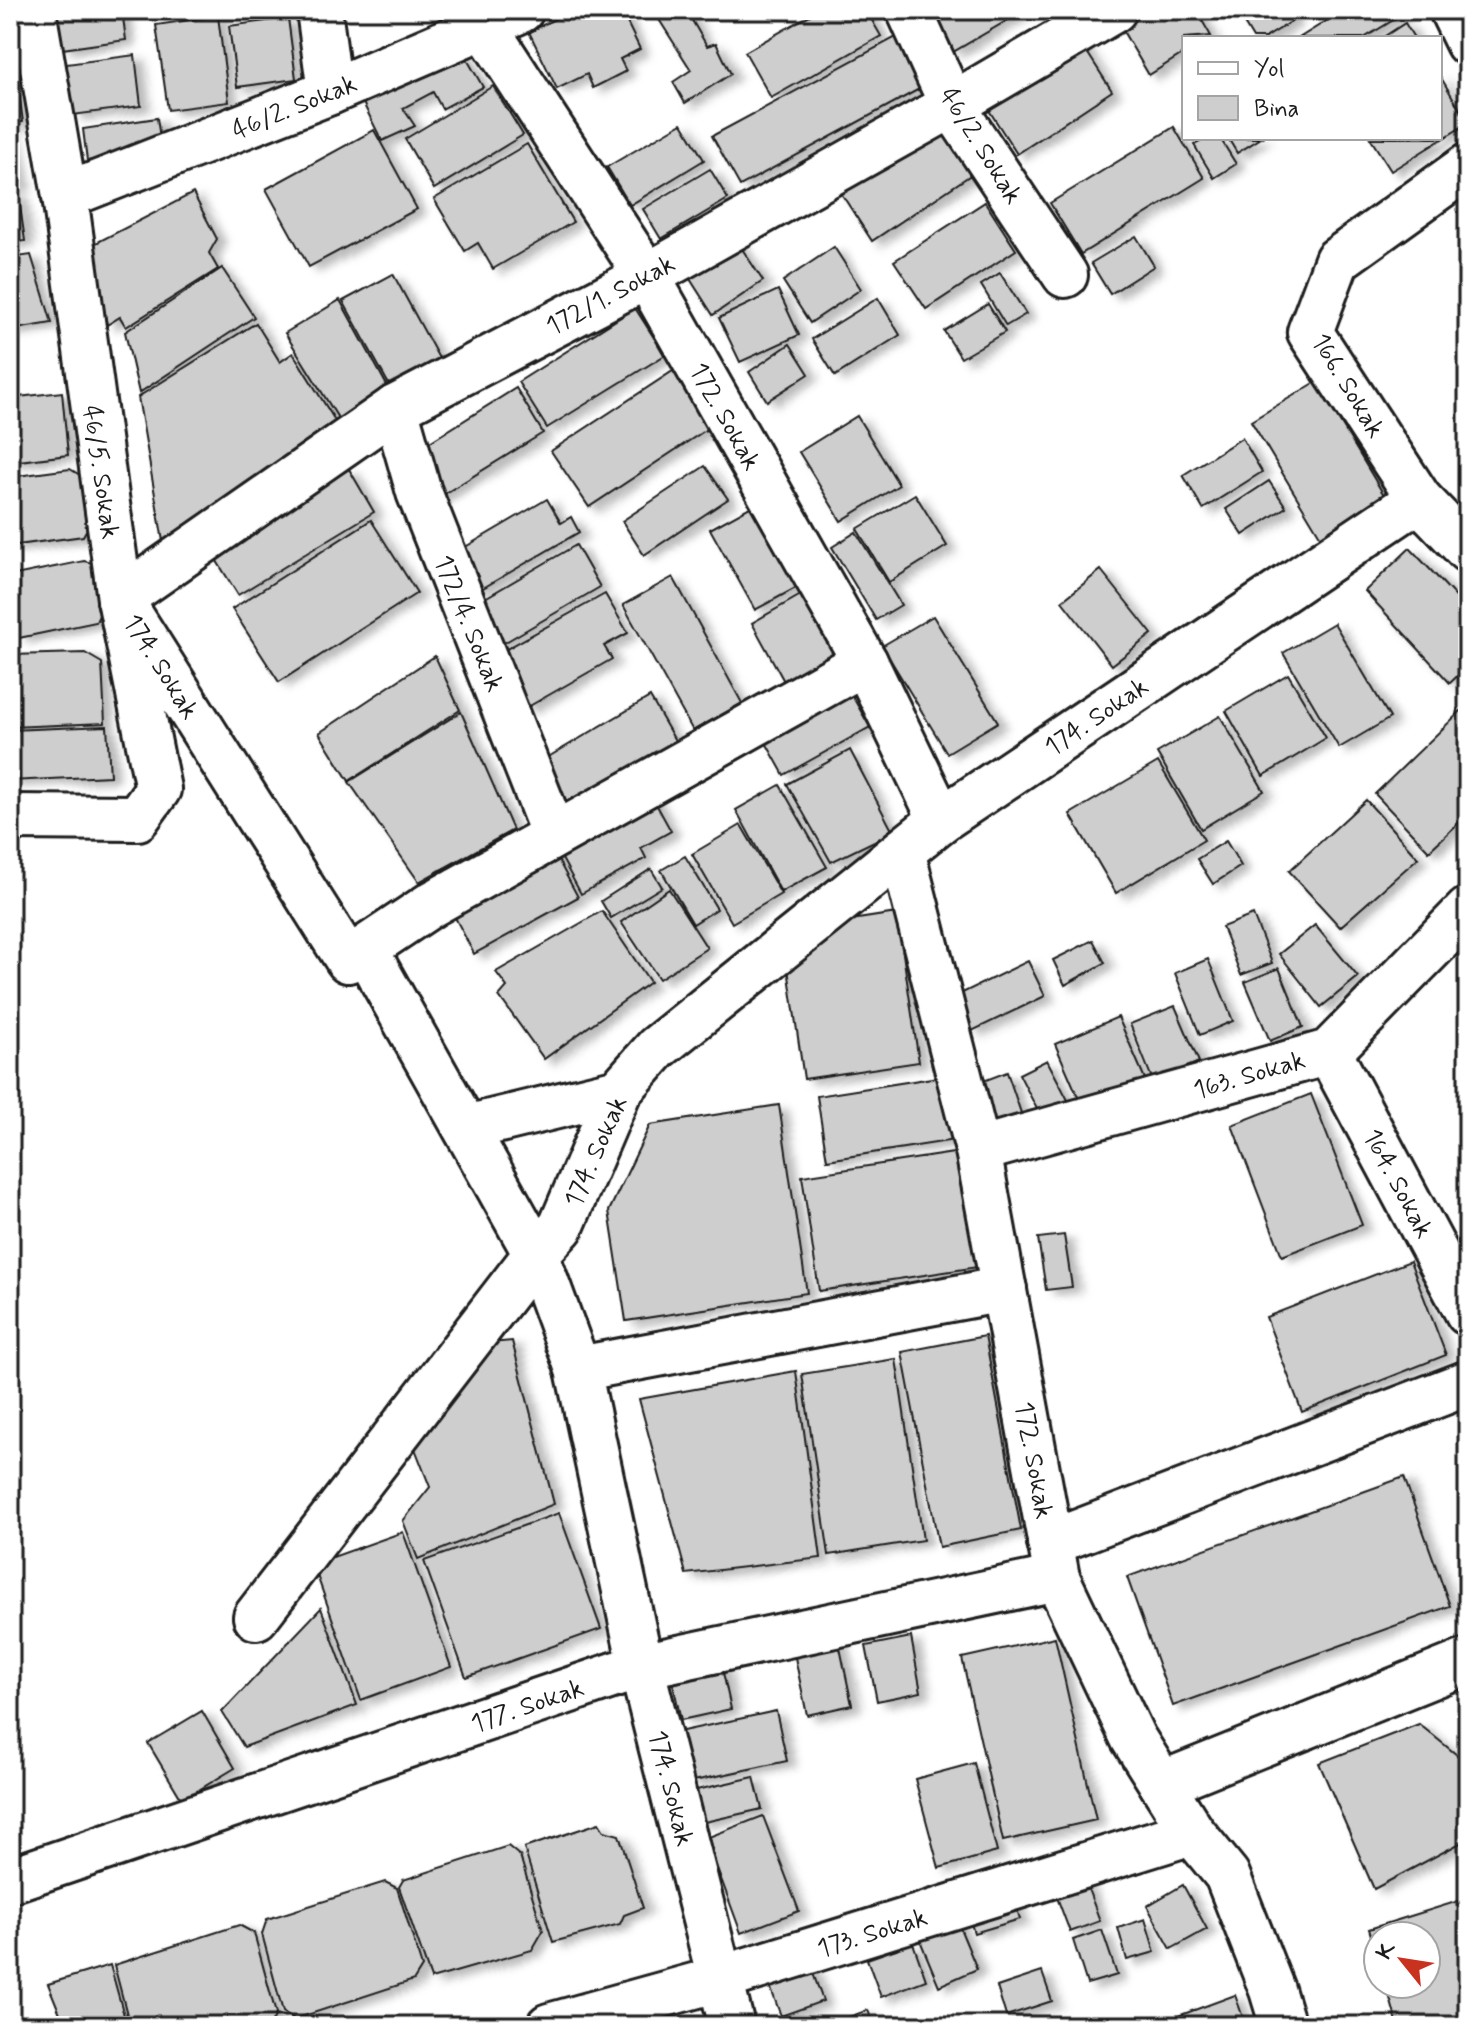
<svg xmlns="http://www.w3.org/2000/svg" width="1478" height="2036" font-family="Mynerve,sans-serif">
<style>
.building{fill:#cecece;stroke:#1c1c1c;stroke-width:2;filter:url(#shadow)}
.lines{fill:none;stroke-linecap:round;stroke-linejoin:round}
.minor-casing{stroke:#1c1c1c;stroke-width:50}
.minor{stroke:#fff;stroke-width:44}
.labels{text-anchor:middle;stroke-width:6;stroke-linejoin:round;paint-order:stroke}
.street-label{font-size:26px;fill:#1c1c1c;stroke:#fff}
</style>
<defs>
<filter id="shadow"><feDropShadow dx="9" dy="5" stdDeviation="4" flood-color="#0004"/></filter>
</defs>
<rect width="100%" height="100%" fill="#fff"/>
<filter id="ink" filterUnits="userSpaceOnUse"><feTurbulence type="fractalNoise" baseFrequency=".0125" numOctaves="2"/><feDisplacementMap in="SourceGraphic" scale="16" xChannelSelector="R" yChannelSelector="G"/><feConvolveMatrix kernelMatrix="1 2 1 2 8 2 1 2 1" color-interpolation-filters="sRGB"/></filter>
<g filter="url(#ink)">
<!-- building -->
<g class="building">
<path d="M56,10H122L126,40L62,49Z"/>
<path d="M213,10H263L214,17Z"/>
<path d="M572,10H621L640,49L620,59L626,71L593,88L587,74L557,89L529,32Z"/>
<path d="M653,10H686L707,46L716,43L731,74L685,103L673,82L691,70Z"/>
<path d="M819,10H866L881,36L771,98L745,52Z"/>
<path d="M932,10H1025L953,52Z"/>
<path d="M1136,10H1196L1211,36L1184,38V53L1149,75L1117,21Z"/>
<path d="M1236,10H1288L1294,20L1265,38H1253Z"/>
<path d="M1344,10H1400L1403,14L1364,38H1299Z"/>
<path d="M218,16L229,102L168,110L156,25Z"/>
<path d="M288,18L296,79L237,87L229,26Z"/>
<path d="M1405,23L1414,38H1382Z"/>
<path d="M896,37L923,87L740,186L712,136Z"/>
<path d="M1078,38L1112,91L1017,154L983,101Z"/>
<path d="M460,47L483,87L442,109L433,92L403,108L415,126L382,141L359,95Z"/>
<path d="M135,55L141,106L73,115L66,64Z"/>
<path d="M14,56L23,122L10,124V57Z"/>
<path d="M1440,76L1468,123L1391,171L1370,138H1440Z"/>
<path d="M493,86L523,135L434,189L405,139Z"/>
<path d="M157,118L162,151L87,161L83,129Z"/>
<path d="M940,119L975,172L872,241L837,187Z"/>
<path d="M682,123L704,160L630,205L607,167Z"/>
<path d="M11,127L21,185L10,187V127Z"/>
<path d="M1174,127L1204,178L1081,254L1050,203Z"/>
<path d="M374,130L417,209L309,267L266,189Z"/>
<path d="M1207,138H1220L1236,164L1214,178L1194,145Z"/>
<path d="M1228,138H1261L1237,153Z"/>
<path d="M527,144L573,222L493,269L478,243L465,251L434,199Z"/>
<path d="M710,169L728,199L661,239L643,209Z"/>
<path d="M18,192L25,241L10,243V193Z"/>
<path d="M193,193L217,239L209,253L218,269L126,327L120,317L107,325L90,246Z"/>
<path d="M985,202L1016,250L926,309L894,261Z"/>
<path d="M1136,236L1154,266L1110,294L1091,263Z"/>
<path d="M735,238L763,281L713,315L685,271Z"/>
<path d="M834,247L861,289L810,323L783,281Z"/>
<path d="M31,255L52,323L10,330V258Z"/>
<path d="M222,268L254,317L139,393L125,332Z"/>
<path d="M1000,273L1026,314L1006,326L981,285Z"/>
<path d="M393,274L447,373L398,401L343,301Z"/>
<path d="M778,290L799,335L740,362L719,318Z"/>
<path d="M878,298L900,335L835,376L812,339Z"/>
<path d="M340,300L396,402L348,434L285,333Z"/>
<path d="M988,304L1005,332L961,358L944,331Z"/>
<path d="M635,308L665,355L547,428L518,382Z"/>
<path d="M256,323L280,362L293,353L344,435L164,547L138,397Z"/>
<path d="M790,344L809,374L767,401L749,372Z"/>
<path d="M679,367L716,423L589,507L551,451Z"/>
<path d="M1316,382L1387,500L1322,539L1251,421Z"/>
<path d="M516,388L543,433L436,499L409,455Z"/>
<path d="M62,392L68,455L10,462V398Z"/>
<path d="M857,416L899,485L841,521L799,452Z"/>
<path d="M1242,438L1262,472L1203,509L1183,475Z"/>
<path d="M705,466L728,499L644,555L622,521Z"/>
<path d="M70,469L88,480L94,516L83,536L10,546V477Z"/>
<path d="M349,469L374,512L238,595L212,553Z"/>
<path d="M1269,481L1286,507L1243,535L1226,509Z"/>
<path d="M915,494L947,546L889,582L857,529Z"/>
<path d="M547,499L561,523L571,517L579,532L478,591L455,553Z"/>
<path d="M759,502L803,584L755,610L710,529Z"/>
<path d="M371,520L417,593L279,682L232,609Z"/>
<path d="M856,532L901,605L876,620L832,547Z"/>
<path d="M576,545L600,587L497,647L473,605Z"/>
<path d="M1410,548L1468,610V666L1450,683L1365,591Z"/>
<path d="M84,561L96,564L104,604L96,622L19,638L10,592V576Z"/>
<path d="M1101,570L1152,634L1112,665L1062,601Z"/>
<path d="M673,577L742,703L693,731L623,605Z"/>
<path d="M806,592L840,651L785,683L752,623Z"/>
<path d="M605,594L628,633L604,646L612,659L526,708L496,655Z"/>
<path d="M933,616L998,722L947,753L882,646Z"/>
<path d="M1334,623L1390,718L1339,748L1283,653Z"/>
<path d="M85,653L102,663L105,723L10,727V655Z"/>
<path d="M435,656L460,710L349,781L319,733Z"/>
<path d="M1288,674L1326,738L1263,776L1226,711Z"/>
<path d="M851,694L870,727L784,775L765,741Z"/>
<path d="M650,697L681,751L563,819L533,766Z"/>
<path d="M1468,704V814L1429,851L1375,794Z"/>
<path d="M461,712L513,830L419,882L349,782Z"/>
<path d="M1220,716L1264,791L1201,829L1157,753Z"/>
<path d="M107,726L110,776L10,781V730Z"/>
<path d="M850,750L893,832L831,862L787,784Z"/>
<path d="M1158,762L1204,840L1116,893L1070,814Z"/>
<path d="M780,785L827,867L781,892L736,810Z"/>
<path d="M649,791L671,831L641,848L646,858L581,894L554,844Z"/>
<path d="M1366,800L1418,858L1340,927L1289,871Z"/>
<path d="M741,825L781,894L732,923L692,854Z"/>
<path d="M1226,841L1241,866L1213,884L1197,859Z"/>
<path d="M550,845L578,897L474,954L447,902Z"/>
<path d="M685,856L717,909L693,924L661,870Z"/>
<path d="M651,869L662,887L611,918L601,901Z"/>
<path d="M669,889L707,948L659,979L621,922Z"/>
<path d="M602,911L650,982L544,1059L499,996L507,987L496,972Z"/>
<path d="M897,913L919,1062L804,1079L786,955L819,925Z"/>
<path d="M1253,915L1272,963L1241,975L1222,927Z"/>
<path d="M1315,925L1358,977L1321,1007L1279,954Z"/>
<path d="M1093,940L1105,963L1065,985L1053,960Z"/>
<path d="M1208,959L1233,1021L1200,1035L1175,973Z"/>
<path d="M1028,961L1045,996L972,1031L956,996Z"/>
<path d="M1279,968L1303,1027L1270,1041L1245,982Z"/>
<path d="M1175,1006L1199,1062L1153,1081L1130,1024Z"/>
<path d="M1118,1017L1145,1079L1082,1106L1055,1044Z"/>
<path d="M1047,1060L1069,1102L1041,1117L1019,1074Z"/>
<path d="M1007,1072L1023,1119L994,1130L978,1083Z"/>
<path d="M945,1076L955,1140L827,1160L817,1096Z"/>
<path d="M1311,1094L1362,1225L1282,1256L1232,1125Z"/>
<path d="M779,1105L807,1293L626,1321L609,1211L650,1125Z"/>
<path d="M967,1151L984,1266L819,1291L802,1176Z"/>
<path d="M1064,1235L1072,1287L1046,1290L1038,1238Z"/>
<path d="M1410,1261L1446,1355L1302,1412L1266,1317Z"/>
<path d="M985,1336L1021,1530L939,1547L902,1352Z"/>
<path d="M512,1341L554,1504L418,1559L403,1521L430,1487L407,1428L469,1345Z"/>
<path d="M896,1359L923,1540L829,1555L802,1374Z"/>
<path d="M796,1371L821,1558L686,1574L639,1399Z"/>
<path d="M1404,1477L1450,1606L1173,1706L1127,1577Z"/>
<path d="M559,1513L601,1629L466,1677L424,1561Z"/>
<path d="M403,1532L451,1667L361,1700L313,1564Z"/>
<path d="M321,1608L357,1705L244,1747L222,1712Z"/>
<path d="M911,1637L921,1692L877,1701L866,1646Z"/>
<path d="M1055,1637L1096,1820L1003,1841L962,1658Z"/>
<path d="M838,1638L852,1705L807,1715L793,1648Z"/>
<path d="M721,1663L731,1709L681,1720L671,1675Z"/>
<path d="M202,1711L235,1768L182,1800L148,1743Z"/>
<path d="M776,1711L787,1761L689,1782L678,1732Z"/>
<path d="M1419,1724L1468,1764V1839L1374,1889L1319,1763Z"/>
<path d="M974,1763L997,1852L939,1868L915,1779Z"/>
<path d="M754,1777L762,1809L700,1823L692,1791Z"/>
<path d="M763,1816L799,1911L741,1933L706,1838Z"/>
<path d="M599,1823L604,1831L619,1835L643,1908L624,1915L620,1924L553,1942L524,1848Z"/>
<path d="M508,1846L520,1856L543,1931L532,1950L431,1979L399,1887L403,1880Z"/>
<path d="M1085,1881L1100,1921L1070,1932L1055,1892Z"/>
<path d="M385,1882L397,1888L422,1967L414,1980L295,2019L283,2012L262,1934L267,1919Z"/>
<path d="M1183,1885L1207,1929L1171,1949L1147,1906Z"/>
<path d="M1013,1896L1020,1919L974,1933L967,1910Z"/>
<path d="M1468,1898V2026H1398L1386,1984H1426V1936H1378V1958L1369,1929Z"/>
<path d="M955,1916L977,1969L939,1986L917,1933Z"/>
<path d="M1145,1919L1155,1952L1127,1960L1118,1928Z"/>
<path d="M239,1925L254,1933L276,2014L270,2026H130L114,1965Z"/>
<path d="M1102,1930L1117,1975L1087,1984L1073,1940Z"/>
<path d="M913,1943L926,1980L881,1997L867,1959Z"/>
<path d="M809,1962L823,2001L781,2016L767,1978Z"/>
<path d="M110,1965L127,2026H65L48,1984Z"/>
<path d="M1042,1972L1052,2001L1006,2016L997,1987Z"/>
<path d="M1235,1995L1246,2026H1163L1162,2022Z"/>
<path d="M868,2010L874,2026H825Z"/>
</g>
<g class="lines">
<defs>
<g id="minor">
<path d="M319,10L330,92"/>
<path d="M909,10L952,105L1065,275"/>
<path d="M1452,10L1468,43"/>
<path d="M485,27L647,276L865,662L941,820"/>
<path d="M1468,166L1337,260L1310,332L1419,499L1468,550"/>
<path d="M65,196L330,92L521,10"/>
<path d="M395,408L419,492L554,835"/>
<path d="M120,599L395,408L647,276L952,105L1114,10"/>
<path d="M120,599L348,960L432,904L865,662"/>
<path d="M10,817L137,818L158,789L120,599L65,196L33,10"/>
<path d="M902,851L978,1150L1057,1578L1133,1738L1192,1832L1227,1875L1272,1990L1283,2026"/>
<path d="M1329,1052L1468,1313"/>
<path d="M466,1128L619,1091"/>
<path d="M978,1150L1329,1052L1468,910"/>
<path d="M578,1369L1004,1289"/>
<path d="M1050,1543L1468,1383"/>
<path d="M256,1617L536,1254L365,949"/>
<path d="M1162,1784L1468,1661"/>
<path d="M10,1880L641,1666L1057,1578"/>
<path d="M549,2026L719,1979L1192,1832"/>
<path d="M732,2026L641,1666L578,1369L536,1254L561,1227L619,1091L657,1048L941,820L1419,499"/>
</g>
</defs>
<!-- minor casing -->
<use href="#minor" class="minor-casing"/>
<!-- minor -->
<use href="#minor" class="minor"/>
</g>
</g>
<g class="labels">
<!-- street labels -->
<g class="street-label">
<text transform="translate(294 106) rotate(-22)" y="9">46/2. Sokak</text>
<text transform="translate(982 145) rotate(58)" y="9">46/2. Sokak</text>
<text transform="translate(610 294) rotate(-28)" y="9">172/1. Sokak</text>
<text transform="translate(1349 385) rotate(59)" y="9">166. Sokak</text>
<text transform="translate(726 416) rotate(61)" y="9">172. Sokak</text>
<text transform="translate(102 472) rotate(82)" y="9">46/5. Sokak</text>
<text transform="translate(470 623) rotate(68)" y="9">172/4. Sokak</text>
<text transform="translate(162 666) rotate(58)" y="9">174. Sokak</text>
<text transform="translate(1096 716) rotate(-34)" y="9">174. Sokak</text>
<text transform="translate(1249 1074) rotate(-16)" y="9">163. Sokak</text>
<text transform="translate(595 1151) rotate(-66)" y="9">174. Sokak</text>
<text transform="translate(1399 1183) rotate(62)" y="9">164. Sokak</text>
<text transform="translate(1035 1460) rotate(80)" y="9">172. Sokak</text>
<text transform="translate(527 1705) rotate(-19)" y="9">177. Sokak</text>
<text transform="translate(672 1788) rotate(76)" y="9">174. Sokak</text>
<text transform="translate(872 1932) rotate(-17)" y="9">173. Sokak</text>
</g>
</g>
<!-- margin -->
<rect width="1478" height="2036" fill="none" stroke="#fff" stroke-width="40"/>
<rect x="20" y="20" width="1438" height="1996" fill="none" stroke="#1c1c1c" stroke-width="3" filter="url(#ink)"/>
<!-- legend -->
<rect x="1182" y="36" width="260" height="104" fill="#ffffff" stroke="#a4a4a4" stroke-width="2"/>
<rect x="1198" y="62" width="40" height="12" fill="#ffffff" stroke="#a4a4a4" stroke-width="2"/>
<text x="1254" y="76" font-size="24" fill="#1c1c1c">Yol</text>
<rect x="1198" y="96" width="40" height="24" fill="#cecece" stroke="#a4a4a4" stroke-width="2"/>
<text x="1254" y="116" font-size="24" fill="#1c1c1c">Bina</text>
<!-- north arrow -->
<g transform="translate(1402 1960) rotate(300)"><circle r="38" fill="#ffffff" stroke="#a4a4a4" stroke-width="2"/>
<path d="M0-6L14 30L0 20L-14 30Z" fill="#c8321e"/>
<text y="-12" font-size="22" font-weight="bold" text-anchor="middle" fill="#1c1c1c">K</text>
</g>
</svg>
